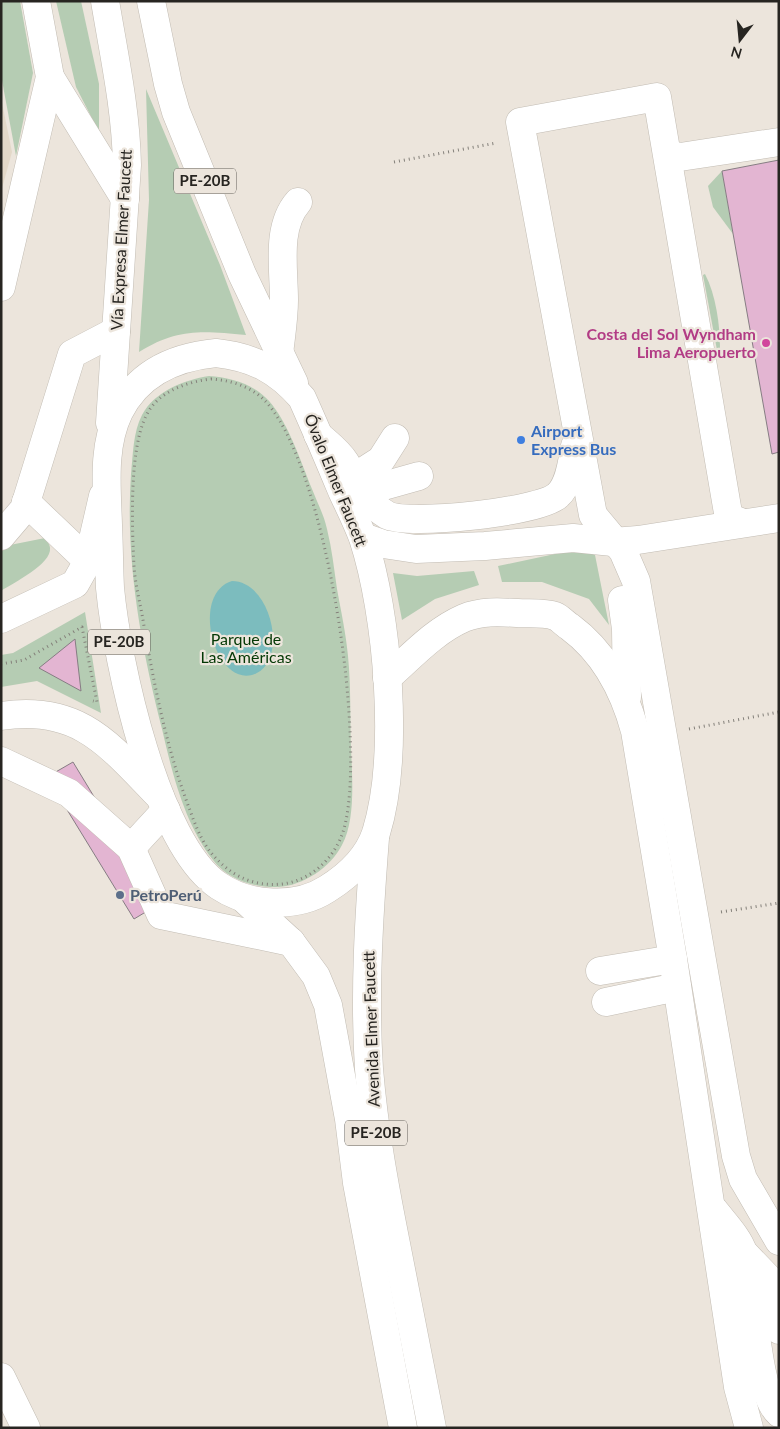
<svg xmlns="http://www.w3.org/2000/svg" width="780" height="1429" font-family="Lato,sans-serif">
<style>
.built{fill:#e3d8c8}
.green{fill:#b5ccb3}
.water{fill:#7cbcbe}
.building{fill:#e3b5d2;stroke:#867d83}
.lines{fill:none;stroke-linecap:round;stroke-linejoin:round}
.minor-casing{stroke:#c2bcb3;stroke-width:29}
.major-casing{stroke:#c2bcb3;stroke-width:29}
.highway-casing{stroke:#c2bcb3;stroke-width:29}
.path{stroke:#84807a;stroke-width:3;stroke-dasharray:1 4;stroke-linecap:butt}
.minor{stroke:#fff;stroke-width:28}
.major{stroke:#fff;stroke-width:28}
.highway{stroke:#fff;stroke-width:28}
.hotel-dot{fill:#d1479c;stroke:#ece5dc;stroke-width:2}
.shop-dot{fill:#3f7fe0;stroke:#ece5dc;stroke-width:2}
.service-dot{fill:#5c6f8a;stroke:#ece5dc;stroke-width:2}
.labels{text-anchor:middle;stroke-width:4.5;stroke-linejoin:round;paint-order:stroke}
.shield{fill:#ece5dc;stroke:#625f59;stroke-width:1}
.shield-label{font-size:15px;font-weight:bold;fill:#272521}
.street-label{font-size:16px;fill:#272521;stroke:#ece5dc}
.hotel-label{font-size:16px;font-weight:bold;fill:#b23c85;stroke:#ece5dc;text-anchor:end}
.shop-label{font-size:16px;font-weight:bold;fill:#366cbe;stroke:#ece5dc;text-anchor:start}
.park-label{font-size:16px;fill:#033804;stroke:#ece5dc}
.service-label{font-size:16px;font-weight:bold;fill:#4e5e75;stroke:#ece5dc;text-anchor:start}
</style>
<rect width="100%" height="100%" fill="#ece5dc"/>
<!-- built -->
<path class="built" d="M1,98L12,152L1,192Z"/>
<!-- green -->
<g class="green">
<path d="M1,1H20L33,73L16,156L1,75Z"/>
<path d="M56,1H81L99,84V132L76,87Z"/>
<path d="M146,89L220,265L246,335C202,331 178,328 139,352L149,200Z"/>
<path d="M722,171L733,234L713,207L708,186Z"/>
<path d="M705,274C716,295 720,325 720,349L717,350L703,275Z"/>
<path d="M209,376C228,377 250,383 265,397C286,416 301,462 312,489C317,502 324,515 327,529C332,549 334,569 337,589C341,611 346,634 348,656C351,686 350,717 351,748C352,776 356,819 342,845C331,867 303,886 278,887C254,888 227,879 213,860C184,823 172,772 162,729C141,646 125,561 131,474C133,455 133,432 142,415C155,391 184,380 209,376Z"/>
<path d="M45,538C47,541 50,545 50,548C52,564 13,583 1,591V552L10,545Z"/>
<path d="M583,548L595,555L609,625L589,599L542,582H502L498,566Z"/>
<path d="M474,571L479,585L435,599L402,620L393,573L417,576Z"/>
<path d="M85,612L101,713L37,681L1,687V655L13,653Z"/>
</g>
<!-- water -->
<path class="water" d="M232,581C272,581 290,664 252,675C214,685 190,594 232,581Z"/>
<!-- building -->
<g class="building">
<path d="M779,160V452L772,454L722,171Z"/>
<path d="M75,639L81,691L39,668Z"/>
<path d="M73,762L159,904L134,919L47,777Z"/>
</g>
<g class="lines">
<defs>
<g id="minor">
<path d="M668,154L680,157L779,142"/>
<path d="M279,354C281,336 284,318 284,300C284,268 276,227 298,202"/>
<path d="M318,435C327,443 339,452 345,462C357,481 366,503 387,515C408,526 541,512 558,495C570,484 572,461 575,446"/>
<path d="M353,478L381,460L395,438"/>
<path d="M362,492L419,476"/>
<path d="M26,502L88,561"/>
<path d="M743,523L733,519L728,513L657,97L520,122L593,515L623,551L636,581L736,1156L743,1179L779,1241"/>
<path d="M1,536L24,509L72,354L116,331"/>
<path d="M363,537L383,544L416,549L485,546L573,538L613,542L638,540L779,518"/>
<path d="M622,600L626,629L627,697"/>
<path d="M387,678C411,657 434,631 464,618C481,611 499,612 517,613C528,614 544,612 555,616C560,618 565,624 570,627C605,653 624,690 635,731L673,959L738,1387L749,1428"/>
<path d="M1,761L69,793L131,848L161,915L291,942"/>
<path d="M131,848L166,810"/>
<path d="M600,971L673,959"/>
<path d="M606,1002L677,987"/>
<path d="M714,1210C723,1222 738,1237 743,1252C754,1285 755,1393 779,1413"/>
<path d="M742,1251L767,1277L779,1330"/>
<path d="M1,1377L26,1428"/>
</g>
<g id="major">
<path d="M1,287L50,77L36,1"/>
<path d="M1,619L75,584L88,561L103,496"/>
<path d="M1,716C80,704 110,746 160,797"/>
</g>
<g id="highway">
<path d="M105,1C114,55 126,110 127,165L110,423"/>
<path d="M151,1L168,84L176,112L242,274L294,383"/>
<path d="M50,77L125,199"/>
<path d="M216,353C253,357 278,370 302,398C316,429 329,460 342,491C349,506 357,522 363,538C388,615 400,755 376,833C368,857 348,876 327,889C296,909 249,906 219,886C156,844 117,662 110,588C109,567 109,546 108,525C107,488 102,447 119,412C138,373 175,357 216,353Z"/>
<path d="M375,838C369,915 364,992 369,1069C374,1130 385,1189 397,1249C409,1309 420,1368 432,1428"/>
<path d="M244,899L291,942L316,976L328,1005L349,1119L357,1183L403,1428"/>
</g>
</defs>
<!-- minor casing -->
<use href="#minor" class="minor-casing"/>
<!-- major casing -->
<use href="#major" class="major-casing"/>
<!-- highway casing -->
<use href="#highway" class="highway-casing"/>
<!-- path -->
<g class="path">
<path d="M394,162L496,143"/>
<path d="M211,379C228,380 247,385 261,397C326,454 369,751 343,832C334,859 310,881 282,884C254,887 231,876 213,855C203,844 196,827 191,813C167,751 154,685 143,620C140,602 135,584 134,566C132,528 129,450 146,416C157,392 186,382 211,379Z"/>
<path d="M1,664L24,660L82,627L97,702L93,701"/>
<path d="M689,729L779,712"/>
<path d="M721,912L779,903"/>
</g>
<!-- minor -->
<use href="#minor" class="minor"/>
<!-- major -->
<use href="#major" class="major"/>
<!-- highway -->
<use href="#highway" class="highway"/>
</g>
<!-- markers -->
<circle class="hotel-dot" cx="766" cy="343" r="5"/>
<circle class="shop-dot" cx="521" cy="440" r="5"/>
<circle class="service-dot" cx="120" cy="895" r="5"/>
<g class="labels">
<!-- shield labels -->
<g class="shield">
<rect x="174" y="168.5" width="62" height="25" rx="4"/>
<rect x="88" y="629.5" width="62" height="25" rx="4"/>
<rect x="345" y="1120.5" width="62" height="25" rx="4"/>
</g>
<g class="shield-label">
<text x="205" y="186">PE-20B</text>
<text x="119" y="647">PE-20B</text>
<text x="376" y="1138">PE-20B</text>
</g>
<!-- street labels -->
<g class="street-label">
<text transform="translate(121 240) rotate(-87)" y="6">Vía Expresa Elmer Faucett</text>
<text transform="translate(336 480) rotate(68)" y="6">Óvalo Elmer Faucett</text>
<text transform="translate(371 1029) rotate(-92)" y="6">Avenida Elmer Faucett</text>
</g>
<!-- hotel labels -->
<g class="hotel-label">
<text x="756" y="340">Costa del Sol Wyndham<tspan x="756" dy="18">Lima Aeropuerto</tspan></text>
</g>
<!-- shop labels -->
<g class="shop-label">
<text x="531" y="437">Airport<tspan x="531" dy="18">Express Bus</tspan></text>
</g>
<!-- park labels -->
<g class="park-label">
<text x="246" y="645">Parque de<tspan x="246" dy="18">Las Américas</tspan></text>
</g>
<!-- service labels -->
<g class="service-label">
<text x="130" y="901">PetroPerú</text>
</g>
</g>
<!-- border -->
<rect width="780" height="1429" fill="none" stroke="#272521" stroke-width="5"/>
<!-- north arrow -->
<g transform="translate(740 40) rotate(196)" stroke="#ece5dc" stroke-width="4" paint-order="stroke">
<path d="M0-4L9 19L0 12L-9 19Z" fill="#272521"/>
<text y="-8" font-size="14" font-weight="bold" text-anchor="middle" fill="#272521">N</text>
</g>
</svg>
